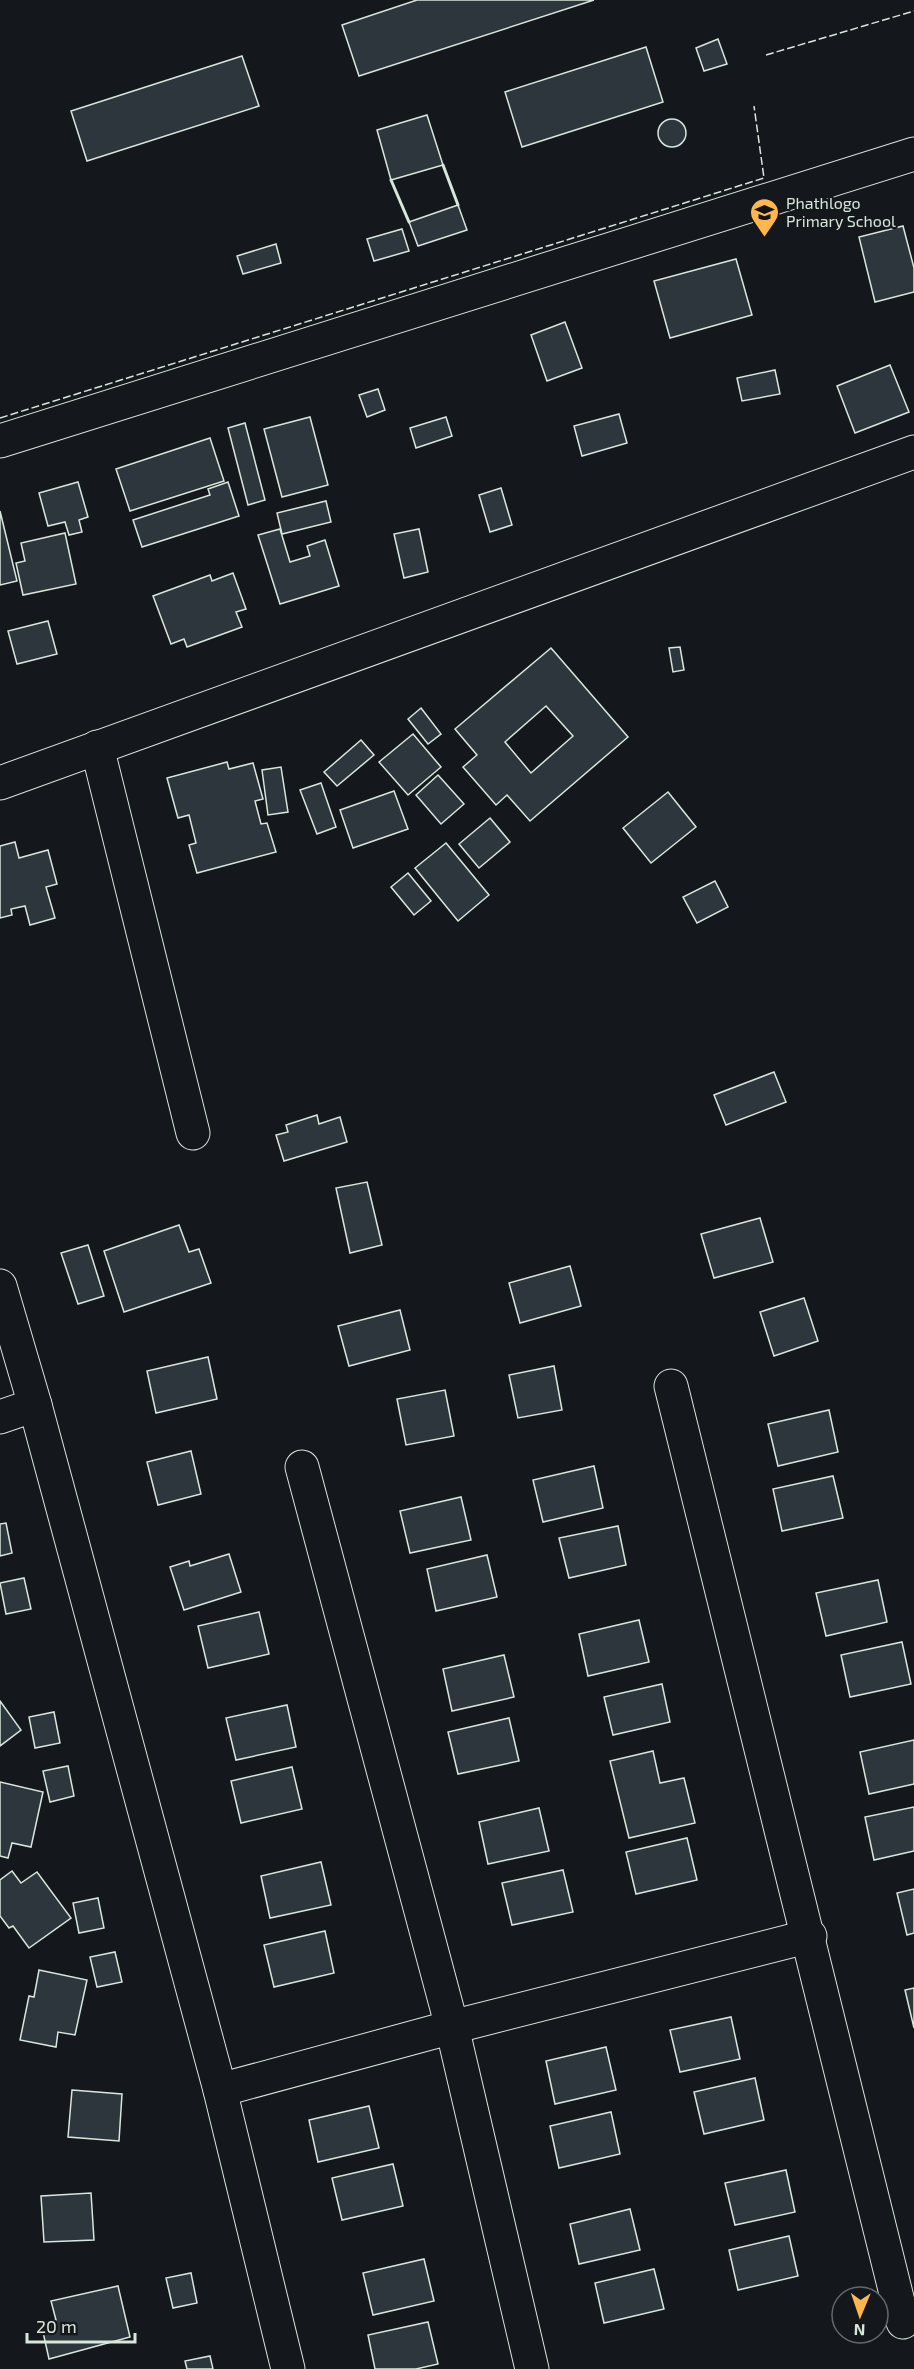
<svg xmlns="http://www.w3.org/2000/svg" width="914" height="2369" font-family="'Exo 2',sans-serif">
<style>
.building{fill:#2c363c;stroke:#d8e6dc;stroke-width:1.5;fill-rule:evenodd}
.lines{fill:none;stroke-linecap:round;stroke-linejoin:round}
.street-casing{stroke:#d8e6dc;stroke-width:35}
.street{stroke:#14181c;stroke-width:33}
.fence{stroke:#d8e6dc;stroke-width:1.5;stroke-dasharray:8 3;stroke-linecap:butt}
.wall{stroke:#d8e6dc;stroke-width:3}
.labels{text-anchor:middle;stroke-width:4.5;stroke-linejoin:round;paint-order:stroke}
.poi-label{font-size:16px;fill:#d8e6dc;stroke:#14181c;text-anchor:start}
</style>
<rect width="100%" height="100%" fill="#14181c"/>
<!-- building -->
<g class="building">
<path d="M417,0H594L359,76L342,25Z"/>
<path d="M718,39L727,64L704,71L696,48Z"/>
<path d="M646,47L663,102L522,147L505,92Z"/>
<path d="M242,56L259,106L87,161L71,111Z"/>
<path d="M427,115L443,165L391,180L377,130Z"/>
<circle cx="672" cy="133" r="14"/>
<path d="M458,205L467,230L418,246L409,222Z"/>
<path d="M903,226L914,268V292L875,302L859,237Z"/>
<path d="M402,229L409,251L374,261L367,239Z"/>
<path d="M276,244L281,263L243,274L237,256Z"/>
<path d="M736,259L752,315L670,338L654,281Z"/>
<path d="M565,322L582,368L547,381L531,335Z"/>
<path d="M890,365L909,412L855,433L837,386Z"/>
<path d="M775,370L780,394L742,401L737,378Z"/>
<path d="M378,389L385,410L367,417L359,395Z"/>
<path d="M619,414L627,443L582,456L574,426Z"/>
<path d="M310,417L328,485L282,497L264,429Z"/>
<path d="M446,417L452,436L416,448L410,428Z"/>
<path d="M245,423L265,500L248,505L228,428Z"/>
<path d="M210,438L224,481L130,511L116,469Z"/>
<path d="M78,482L88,517L79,520L82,532L69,535L65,522L48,526L39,493Z"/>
<path d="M228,482L239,516L142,547L133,520L210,495L208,489Z"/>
<path d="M501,488L512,525L490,532L479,495Z"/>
<path d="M326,501L331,522L282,534L277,513Z"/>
<path d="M0,511L17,581L0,585Z"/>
<path d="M280,529L290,562L310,556L307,546L325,540L339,586L280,604L258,535Z"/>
<path d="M419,529L428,572L404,578L394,534Z"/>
<path d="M65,533L76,584L23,595L16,563L25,561L21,543Z"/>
<path d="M233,573L246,609L236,612L242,627L187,647L184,639L171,644L153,596L210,575L212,581Z"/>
<path d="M48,621L57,654L17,664L8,631Z"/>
<path d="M680,647L684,670L673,672L669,648Z"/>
<path d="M551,648L628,737L530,821L507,795L496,805L463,767L477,755L455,729ZM546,706L573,736L531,773L505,742Z"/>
<path d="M421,708L441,734L428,744L408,719Z"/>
<path d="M413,734L441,767L408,795L379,762Z"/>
<path d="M361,740L374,755L337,786L324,772Z"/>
<path d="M227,762L229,769L253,763L263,799L255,801L261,824L267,823L276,852L197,873L189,845L196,843L189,815L178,818L167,778Z"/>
<path d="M281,767L288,812L268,815L262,770Z"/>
<path d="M438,775L464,804L441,824L416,795Z"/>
<path d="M321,783L336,827L317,834L300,790Z"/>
<path d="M394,791L408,829L353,848L340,810Z"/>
<path d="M668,792L696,827L651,863L623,828Z"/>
<path d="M490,818L510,842L479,868L459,844Z"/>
<path d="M15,842L19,858L48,850L57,884L46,887L55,918L30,925L25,906L11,909L12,915L0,918V846Z"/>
<path d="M446,843L489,895L458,921L415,868Z"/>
<path d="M408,873L431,901L414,915L391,887Z"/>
<path d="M715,881L728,907L697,923L683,897Z"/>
<path d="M774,1072L786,1102L726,1125L714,1095Z"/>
<path d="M317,1115L319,1124L340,1117L347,1142L284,1161L276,1135L288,1132L286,1125Z"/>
<path d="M367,1182L382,1245L350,1253L336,1188Z"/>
<path d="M760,1218L773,1262L714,1278L701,1234Z"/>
<path d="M179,1225L189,1252L199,1249L211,1283L124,1312L104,1251Z"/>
<path d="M88,1245L104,1296L78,1304L61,1253Z"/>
<path d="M570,1266L581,1306L520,1323L509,1283Z"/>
<path d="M804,1298L818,1341L774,1356L760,1312Z"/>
<path d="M400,1310L410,1350L349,1366L338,1326Z"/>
<path d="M208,1357L217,1399L156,1413L147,1371Z"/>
<path d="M554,1366L562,1410L518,1418L509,1375Z"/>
<path d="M445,1390L454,1436L406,1445L397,1399Z"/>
<path d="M829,1410L838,1452L778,1466L768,1424Z"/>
<path d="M191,1451L201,1494L158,1505L147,1462Z"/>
<path d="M594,1466L603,1508L543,1522L533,1480Z"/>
<path d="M833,1476L843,1518L782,1531L773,1489Z"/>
<path d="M461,1497L471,1540L410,1553L400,1511Z"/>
<path d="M6,1523L12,1553L0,1556V1524Z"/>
<path d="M618,1526L626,1565L569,1578L559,1538Z"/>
<path d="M229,1554L241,1592L184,1610L170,1567L189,1561L190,1566Z"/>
<path d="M487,1555L497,1597L436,1611L427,1569Z"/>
<path d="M24,1578L31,1609L6,1614L0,1583Z"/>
<path d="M878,1580L887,1622L826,1636L816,1593Z"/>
<path d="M259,1612L269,1654L208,1668L198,1626Z"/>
<path d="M639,1620L649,1662L588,1676L579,1634Z"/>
<path d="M902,1642L911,1684L850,1697L841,1655Z"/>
<path d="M504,1655L514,1697L452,1711L443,1669Z"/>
<path d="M662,1684L670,1722L613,1735L604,1697Z"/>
<path d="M0,1701L21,1730L0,1746Z"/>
<path d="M287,1705L296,1747L236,1760L226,1718Z"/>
<path d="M54,1712L60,1743L35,1748L29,1717Z"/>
<path d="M509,1718L519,1761L458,1774L448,1732Z"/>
<path d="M914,1740V1784L869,1794L860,1752Z"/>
<path d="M653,1751L660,1783L684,1778L695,1823L629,1838L610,1761Z"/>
<path d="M68,1766L74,1796L50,1802L43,1771Z"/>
<path d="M292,1767L302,1809L241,1823L231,1781Z"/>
<path d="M0,1782L43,1792L31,1847L12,1843L8,1858L0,1856Z"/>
<path d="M914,1807V1851L874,1860L865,1817Z"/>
<path d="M539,1808L549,1851L488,1864L479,1822Z"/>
<path d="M687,1838L697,1880L636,1894L626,1852Z"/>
<path d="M321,1862L331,1905L270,1918L261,1876Z"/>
<path d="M563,1870L573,1912L512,1925L502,1883Z"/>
<path d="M12,1871L21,1883L37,1872L71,1918L29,1948L13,1926L9,1928L0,1916V1880Z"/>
<path d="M914,1889V1933L907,1935L897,1893Z"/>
<path d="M98,1898L104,1928L79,1933L73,1903Z"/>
<path d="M325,1931L334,1973L274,1987L264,1945Z"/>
<path d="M115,1952L122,1982L97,1987L90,1957Z"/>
<path d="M39,1970L87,1980L75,2035L58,2032L56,2047L20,2040L29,1996L34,1997Z"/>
<path d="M914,1988V2028L905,1990Z"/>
<path d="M731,2017L740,2059L680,2072L670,2030Z"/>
<path d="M606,2047L616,2090L555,2104L546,2061Z"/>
<path d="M755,2078L764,2120L704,2134L694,2092Z"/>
<path d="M72,2090L122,2094L119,2141L68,2137Z"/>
<path d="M369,2106L379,2148L318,2162L309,2120Z"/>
<path d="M611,2112L620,2154L559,2168L550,2126Z"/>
<path d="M393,2164L403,2206L342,2220L332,2178Z"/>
<path d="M786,2170L795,2212L735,2225L725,2183Z"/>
<path d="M91,2193L94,2240L44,2242L41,2196Z"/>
<path d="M630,2209L640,2250L579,2264L570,2224Z"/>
<path d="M789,2236L798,2276L738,2290L729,2250Z"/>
<path d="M424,2259L434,2301L373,2315L363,2273Z"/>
<path d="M654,2269L664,2309L604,2323L595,2283Z"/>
<path d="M191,2273L197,2303L173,2308L166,2278Z"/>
<path d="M118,2286L130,2337L49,2359L41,2323L56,2320L51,2301Z"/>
<path d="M428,2322L438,2364L416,2369H375L368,2335Z"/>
<path d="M210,2356L213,2369H187L185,2361Z"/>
</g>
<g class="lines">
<defs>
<g id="street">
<path d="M0,441L914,154"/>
<path d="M97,747L193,1133"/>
<path d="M0,783L914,452"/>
<path d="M0,1286L35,1405L220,2090L288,2369"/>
<path d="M671,1386L903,2322"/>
<path d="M0,1417L35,1405"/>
<path d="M302,1467L452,2027L532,2369"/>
<path d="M220,2090L452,2027L810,1936"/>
</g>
</defs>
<!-- street casing -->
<use href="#street" class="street-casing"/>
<!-- street -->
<use href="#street" class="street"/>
<!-- fence -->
<g class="fence">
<path d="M766,55L914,11"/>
<path d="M0,418L764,178L754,106"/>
</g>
<!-- wall -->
<g class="wall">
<path d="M443,165L458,205"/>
<path d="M391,180L409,222"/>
</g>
</g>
<!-- icons -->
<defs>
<symbol id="school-pin" viewBox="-11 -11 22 30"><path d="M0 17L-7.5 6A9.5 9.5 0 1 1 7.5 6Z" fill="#ffb74d" stroke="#14181c"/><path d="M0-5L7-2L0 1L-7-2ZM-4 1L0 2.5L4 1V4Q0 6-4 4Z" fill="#111"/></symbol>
</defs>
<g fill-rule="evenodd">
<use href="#school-pin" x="748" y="196" width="33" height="45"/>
</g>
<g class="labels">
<!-- poi labels -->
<g class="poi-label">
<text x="786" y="209">Phathlogo<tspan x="786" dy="18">Primary School</tspan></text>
</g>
</g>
<!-- north arrow -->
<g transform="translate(860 2315) rotate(182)"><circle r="28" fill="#14181c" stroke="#626a69" stroke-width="1.5"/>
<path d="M0-4.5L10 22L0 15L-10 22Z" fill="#ffb74d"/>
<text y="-9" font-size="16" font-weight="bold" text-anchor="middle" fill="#d8e6dc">N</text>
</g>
<!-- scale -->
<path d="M27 2333v9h108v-9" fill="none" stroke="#d8e6dc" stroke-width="3"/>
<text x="36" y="2333" font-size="18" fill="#d8e6dc" stroke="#14181c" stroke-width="4.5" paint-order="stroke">20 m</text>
</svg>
